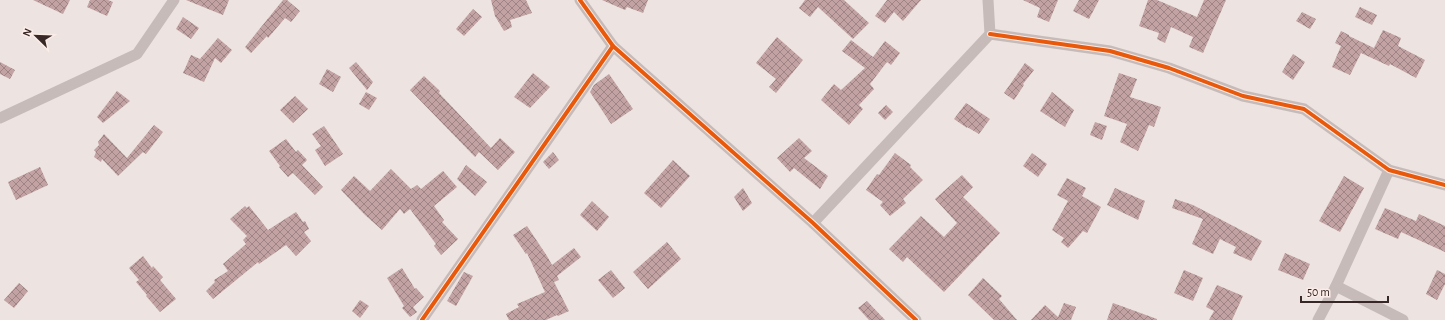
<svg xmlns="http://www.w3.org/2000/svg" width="1445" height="320" font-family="'Alegreya Sans',sans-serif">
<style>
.building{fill:url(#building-cross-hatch)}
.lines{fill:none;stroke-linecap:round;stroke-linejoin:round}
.street{stroke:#c6bbb9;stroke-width:11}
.cycleway-casing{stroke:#fbece7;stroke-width:6}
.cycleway{stroke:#e8590c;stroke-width:4}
</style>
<defs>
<pattern id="building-cross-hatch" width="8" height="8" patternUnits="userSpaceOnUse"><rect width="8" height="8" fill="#c2a2a2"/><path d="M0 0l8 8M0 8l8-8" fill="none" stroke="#9e8484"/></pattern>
</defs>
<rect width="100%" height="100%" fill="#ede3e0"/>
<!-- building -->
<g class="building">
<path d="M33,0H70L63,14Z"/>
<path d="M90,0H108L113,2L107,16L87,7Z"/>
<path d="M186,0H229L223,15Z"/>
<path d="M283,0H287L300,11L291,22L285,18L268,38L267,36L251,53L245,47Z"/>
<path d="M491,0H526L532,13L510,20L512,27L504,31L495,16Z"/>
<path d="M602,0H648L643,13L627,7L625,10Z"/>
<path d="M805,0H844L869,23L853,39L818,7L810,17L799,8Z"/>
<path d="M887,0H921L903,21L894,12L885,23L875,16Z"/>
<path d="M1023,0H1058L1049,22L1037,17L1040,8Z"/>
<path d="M1079,0H1099L1089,19L1073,11Z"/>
<path d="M1148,0H1157L1197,17L1204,0H1226L1203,53L1189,47L1193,37L1171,27L1165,43L1157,39L1159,33L1139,26Z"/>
<path d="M1360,7L1377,15L1372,25L1355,17Z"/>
<path d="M473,9L482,17L464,36L456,29Z"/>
<path d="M1302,12L1316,19L1310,29L1296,21Z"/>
<path d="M183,17L199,28L191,39L176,29Z"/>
<path d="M1383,30L1401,38L1398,46L1425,60L1416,78L1390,64L1389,66L1361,53L1350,75L1332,67L1341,46L1335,43L1341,31L1349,35V36L1374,48Z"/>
<path d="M777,37L803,60L776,93L769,87L776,79L756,63Z"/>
<path d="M218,38L232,50L221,63L215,58L204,82L183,73L191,55L200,59Z"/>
<path d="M851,40L873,57L885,41L900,53L891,65L887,62L870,84L874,89L859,105L863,109L849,125L821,100L834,84L841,90L865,68L842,51Z"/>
<path d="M1293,54L1305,62L1293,80L1282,72Z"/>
<path d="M0,62L15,70L10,79L0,74Z"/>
<path d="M356,62L373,82L367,90L349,68Z"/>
<path d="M1025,63L1034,70L1023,84L1024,85L1014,100L1004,93Z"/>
<path d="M327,69L341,77L333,92L319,84Z"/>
<path d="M533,73L550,87L530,108L514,97Z"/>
<path d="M1119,73L1137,79L1130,97L1161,107L1154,127L1149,125L1138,151L1120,142L1127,124L1104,116Z"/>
<path d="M609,74L633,109L611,124L590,92L594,85Z"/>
<path d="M424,76L440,91L439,93L491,148L500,138L515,152L498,170L479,152L475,157L410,90Z"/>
<path d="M117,91L130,101L103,123L97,117Z"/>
<path d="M366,92L377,98L369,110L359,104Z"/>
<path d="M1052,92L1074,110L1065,127L1040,111Z"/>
<path d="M295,96L308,109L293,123L280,110Z"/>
<path d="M966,103L990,119L979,134L967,127V128L954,119Z"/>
<path d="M886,105L893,112L885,120L878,113Z"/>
<path d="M1095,122L1107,126L1102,140L1090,135Z"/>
<path d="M154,125L163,132L146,154L143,152L118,176L102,159L101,162L94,157L96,152L94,150L99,145L98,142L104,134L127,158Z"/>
<path d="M324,126L343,154L325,166L315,150L321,146L312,134Z"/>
<path d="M799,138L812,151L804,158L828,176L820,189L794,168L790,172L777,158Z"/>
<path d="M286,139L296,152L298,150L307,160L302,165L323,187L315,195L293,173L288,177L279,167L280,166L269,151Z"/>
<path d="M553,152L559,160L549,169L543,162Z"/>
<path d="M895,153L911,165L910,167L923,180L903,199L906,203L890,216L880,205L883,202L866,190L877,174L879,175Z"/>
<path d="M1032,153L1047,164L1038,177L1023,166Z"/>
<path d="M673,160L690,176L661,208L644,193Z"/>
<path d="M466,165L487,182L475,196L457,179Z"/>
<path d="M40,167L48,185L16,200L8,182Z"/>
<path d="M391,169L411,189L417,185L421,189L443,171L457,187L434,206L444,220L442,222L458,239L441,255L434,246L436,244L410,209L404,214L400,209L382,230L365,215L341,190L354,176L370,191Z"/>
<path d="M962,175L973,187L963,197L1000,233L944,292L907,257L903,262L889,249L921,216L944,237L957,223L935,199Z"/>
<path d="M1344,176L1364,188L1340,232L1319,221Z"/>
<path d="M1067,178L1086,188L1082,196L1101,207L1087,233L1083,231L1068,248L1061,242L1064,238L1052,230L1068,201L1057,195Z"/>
<path d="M743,188L752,203L743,211L734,197Z"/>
<path d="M1115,188L1145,201L1138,220L1107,205Z"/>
<path d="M1175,199L1193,205L1262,241L1251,261L1233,253L1236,247L1220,239L1213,254L1192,244L1203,219L1172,208Z"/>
<path d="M592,201L609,217L597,231L580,215Z"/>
<path d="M245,206L247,208L249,206L268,230L296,212L303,222L305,221L309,229L304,232L311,241L296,256L286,245L259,264L258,262L213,299L206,291L215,282L214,280L228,271L223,264L246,244L243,240L247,236L230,219Z"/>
<path d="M1385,208L1416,221L1419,214L1445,226V252L1401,232L1398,239L1375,229Z"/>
<path d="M527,226L547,256L552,265L574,248L581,257L557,276L559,280L554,282L569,311L558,316L557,315L546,320H509L506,314L519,307L517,304L545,292L527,253L526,254L513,235Z"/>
<path d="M667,242L681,259L648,289L633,272Z"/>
<path d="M1285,253L1310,264L1303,280L1278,270Z"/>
<path d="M143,256L152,268L153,266L163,277L160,280L176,299L160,312L146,296L147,295L136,282L139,280L129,268Z"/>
<path d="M402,268L415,289L416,288L424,297L413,307L417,312L410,317L402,308L404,306L387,278Z"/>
<path d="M611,270L625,288L613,298L598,280Z"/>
<path d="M1184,270L1203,278L1193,301L1174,293Z"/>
<path d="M1437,270L1445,274V284L1437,300L1426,294Z"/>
<path d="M464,272L473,276L456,306L447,301Z"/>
<path d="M983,278L1002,296L999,299L1017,320H994L968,295Z"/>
<path d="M19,283L28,291L14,308L4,300Z"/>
<path d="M1217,285L1243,296L1232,320H1209L1214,311L1206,307Z"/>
<path d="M360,300L369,306L360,318L352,311Z"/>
<path d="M867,301L885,320H869L858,308Z"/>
<path d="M1064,303L1076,307L1071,320H1031L1045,305L1058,317Z"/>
<path d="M1113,303L1157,319V320H1107Z"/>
</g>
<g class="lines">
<!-- street -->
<g class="street">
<path d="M580,0L613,46L813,223L916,320"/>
<path d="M990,34L1110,51L1169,68L1243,96L1304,109L1389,170L1445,185"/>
<path d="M0,118L137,54L174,0"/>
<path d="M813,223L990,34L988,0"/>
<path d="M1336,286L1403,320"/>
<path d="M422,320L613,46"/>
<path d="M1318,320L1336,286L1389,170"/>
</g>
<defs>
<g id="cycleway">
<path d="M580,0L613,46L813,223L916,320"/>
<path d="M990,34L1110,51L1169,68L1243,96L1304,109L1389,170L1445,185"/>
<path d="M422,320L613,46"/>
</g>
</defs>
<!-- cycleway casing -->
<use href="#cycleway" class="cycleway-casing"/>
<!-- cycleway -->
<use href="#cycleway" class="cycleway"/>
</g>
<!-- north arrow -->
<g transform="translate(36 36) rotate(293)" stroke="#fbece7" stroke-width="3" paint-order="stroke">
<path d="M0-3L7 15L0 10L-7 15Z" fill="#372727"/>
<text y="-6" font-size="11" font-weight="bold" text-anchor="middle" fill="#372727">N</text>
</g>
<!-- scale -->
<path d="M1301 296v6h87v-6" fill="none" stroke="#372727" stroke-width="2"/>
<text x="1307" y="296" font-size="12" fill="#372727" stroke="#fbece7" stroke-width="3" paint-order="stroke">50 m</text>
</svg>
